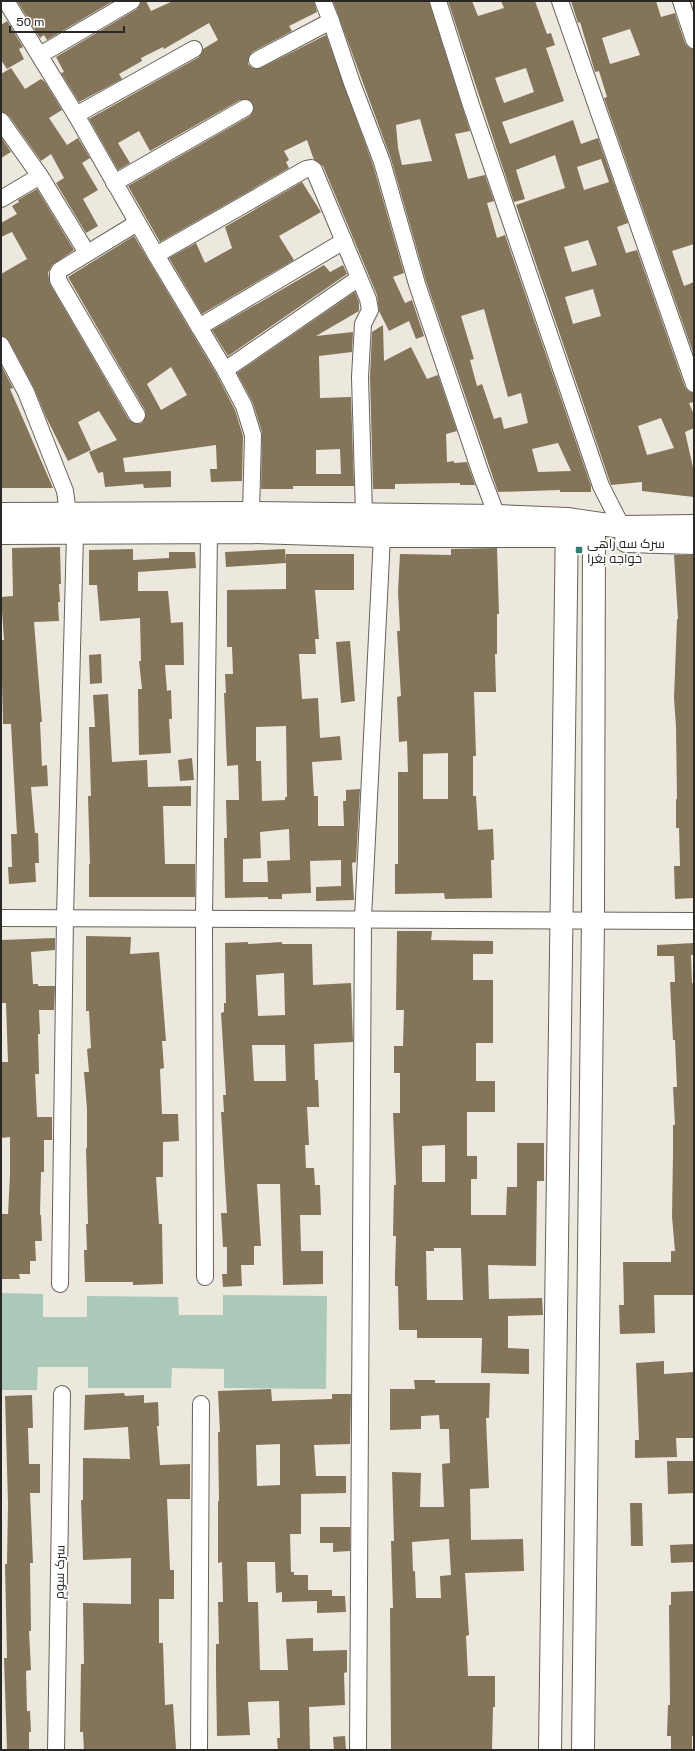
<svg xmlns="http://www.w3.org/2000/svg" width="695" height="1751" font-family="'Public Sans',Cairo,sans-serif">
<style>
.green{fill:#aac9b9}
.building{fill:#84745a;fill-rule:evenodd}
.lines{fill:none;stroke-linecap:round;stroke-linejoin:round}
.minor-casing{stroke:#666259;stroke-width:18}
.secondary-casing{stroke:#666259;stroke-width:24}
.minor{stroke:#fff;stroke-width:16}
.secondary{stroke:#fff;stroke-width:22}
.poi-dot{fill:#357c76;stroke:#fff;stroke-width:1.5}
.labels{text-anchor:middle;stroke-width:3.5;stroke-linejoin:round;paint-order:stroke}
.poi-label{font-size:13px;fill:#2a2824;stroke:#fff;text-anchor:start}
.street-label{font-size:13px;fill:#2a2824;stroke:#fff}
</style>
<rect width="100%" height="100%" fill="#ede8de"/>
<!-- green -->
<path class="green" d="M1,1293L43,1294V1317H87V1296L178,1297L179,1315H223V1295L327,1296L326,1389L224,1388V1369L172,1368L171,1388H88V1367H38L37,1390H1Z"/>
<!-- building -->
<g class="building">
<path d="M17,1H113L47,40L44,35L40,38Z"/>
<path d="M141,1H146L151,11L173,1H314L317,12L289,26L292,31L252,52L248,59V64L252,68H261L326,35L373,165L404,273L393,277L405,303L412,300L424,336L416,339L409,321L389,331L379,311L377,295L323,166L314,160L307,140L284,151L289,160L286,162L289,168L160,242L128,186L250,116L254,108L249,100H240L150,151L139,131L118,143L130,163L118,170L89,119L199,57L203,49L218,40L209,23L164,49L163,47L141,58L142,61L119,74L122,79L79,102L61,73L64,72L56,57L137,9Z"/>
<path d="M333,1H429L470,131L455,134L468,179L485,175L494,201L487,203L497,238L505,235L591,486V492H560V490L498,492L426,281L391,159ZM420,119L432,161L402,165L398,148L396,125ZM484,309L508,397L521,393L528,423L504,429L501,417L494,419L482,384L477,386L470,360L474,359L461,316ZM558,443L571,471L538,472L532,449Z"/>
<path d="M448,1H472L478,16L504,8L501,1H535L547,34L551,33L555,45L546,48L564,101L502,122L510,144L573,120L581,144L598,138L628,223L617,227L626,253L637,250L685,387L688,391L694,393V402L689,403L694,415V428L685,432L694,472V497L642,491V482L611,485L610,482L516,205L565,188L555,155L516,170L525,199L514,202ZM526,68L534,92L504,103L495,78ZM601,159L609,182L584,190L577,167ZM588,240L597,265L572,272L564,247ZM593,289L601,316L573,324L565,297ZM661,418L674,448L647,455L638,426Z"/>
<path d="M571,1H656L661,17L675,13L685,43L688,47L694,49V244L672,251L684,286L694,282V355L604,98L607,97L599,71L595,72L580,22L578,23ZM630,29L640,55L610,64L602,38Z"/>
<path d="M7,21L23,47L19,49L24,59L7,69L1,60V25Z"/>
<path d="M11,68L25,89L41,79L45,82L62,110L49,118L67,145L78,138L90,158L82,163L98,190L83,199L98,226L86,233L56,183L64,178L51,154L41,161L9,116L1,112V74Z"/>
<path d="M1,137L11,152L1,158Z"/>
<path d="M302,182L321,212L279,236L294,260L202,314L169,258L196,243L205,263L232,248L225,227Z"/>
<path d="M37,189L74,250L52,265L48,273L50,284L129,420L137,424L142,423L146,415L145,410L68,277L134,236L217,375L235,410L243,436L242,481L211,482L210,469H217L216,445L123,458L125,472L171,471V487L144,488L143,484L105,487L103,472L98,473L89,452L117,440L99,411L78,422L91,450L68,461L46,417L34,388L9,341L1,336V274L27,259L12,232L1,237V223L17,214L12,206L19,202L18,200ZM171,367L187,395L161,410L147,384Z"/>
<path d="M324,265L330,272L343,265L347,274L228,356L212,330Z"/>
<path d="M355,292L359,302V311L316,336L353,332L352,352L319,356L320,398L351,397L354,486H293V489H261L262,432L253,403L237,373ZM340,449L341,474H316V450Z"/>
<path d="M383,325L384,361L411,347L427,379L438,375L457,431L446,434L447,462L454,461V463L467,462L475,485H460V483L395,484V489H373L370,377L372,332Z"/>
<path d="M1,365L13,388L10,389L53,488H1Z"/>
<path d="M60,547L61,584H59L60,602H58L59,621L34,622L42,722H40L42,766L47,765L48,786L31,787L35,833H38L39,863H35L36,882L9,884L8,867H12L11,834H17L11,724H3L1,640H4L1,597L13,596L12,548Z"/>
<path d="M497,548L499,614H497V654H495L496,692H474L476,756H473V796H476L478,830L493,829L494,860H491L492,898L445,899L444,893L395,894V864H398V772H408L407,741L399,742L397,697L401,696L397,631H400L398,591L400,554L451,555V549ZM448,753V799H423V754Z"/>
<path d="M133,549V560L169,558V552H195L196,568L138,572V591H168L171,623L183,622L184,665H165L167,691L171,690L172,719H169L171,753L139,755L138,689H142L139,661H141L140,618L100,621L97,585H89V550Z"/>
<path d="M285,549L286,563L226,567L225,552Z"/>
<path d="M286,554H354V590H315L319,639H315L316,654H299L302,699L318,698L320,738L340,736L342,760L312,762L314,796H318V826H344L343,801H346V790L360,789L356,862L352,863L354,900L316,901V887L341,886V860L310,861L311,893L282,894V899H268V897L225,898L224,838H227L226,800H239L238,765L227,766L224,693H226L225,674H233L232,647H227V590L286,589ZM286,726L287,797H285V800L262,801L261,761H256V727ZM289,829L290,860L267,861L268,882H243V859L261,858L260,832Z"/>
<path d="M674,555H694L693,898L675,899L674,866H680L679,828H676V799H677L676,727L674,698L677,619H678Z"/>
<path d="M350,641L355,701L341,703L336,642Z"/>
<path d="M101,654L102,683L90,684L89,655Z"/>
<path d="M108,694L112,762L147,760L148,787L191,786V806H163L165,864H195V897H89V864H90L88,796H91L89,727H95L93,695Z"/>
<path d="M192,758L194,780L180,781L178,760Z"/>
<path d="M397,931H432L431,940L493,941V954H473V980H493V1043H476V1081H495V1112H467V1156H477V1179H471V1215H506L507,1187H517V1143H544V1181H537L536,1266L488,1265L489,1299L542,1298L543,1315L508,1316V1348L529,1349V1374L481,1373L482,1338H417V1330H399L398,1286H395V1273L396,1236H393L394,1185H396L393,1113H400V1073H394V1046H403L404,1010H396ZM445,1145V1182H422V1146ZM434,1248H461L463,1300H427L426,1251H434Z"/>
<path d="M86,936L131,937L130,954L159,952L166,1041H162L164,1068L160,1069L162,1114H178L179,1141L163,1142V1177H156L159,1224H162L163,1284L133,1285V1282H85L84,1250H87L86,1224H88L86,1148H87V1109L84,1072H89L87,1049L91,1048L89,1011H86Z"/>
<path d="M55,938V950L31,952L33,984H38V986H55L54,1010H39L40,1034H38L39,1074H35L37,1117H52V1140H44V1172H41L40,1215H41L42,1241H35L36,1261H30V1274H19L20,1279H1V1214H8L10,1175V1137L1,1138V1062H8L6,1003H1V940Z"/>
<path d="M248,942V944L282,942V944H312L313,985L351,983L353,1042L314,1044L315,1080H318L319,1107H307L309,1145H305L306,1168H314L315,1185H320L321,1215H300L301,1251H323V1284L283,1285L280,1184H257L261,1246H254V1265H241L242,1286L223,1287L222,1274H227V1247H223L221,1213H227L221,1112H224L223,1095H226L221,1013L224,1012V1003H226L225,943ZM284,973L285,1015L258,1016L256,975ZM252,1045H285L286,1081H254Z"/>
<path d="M694,943V955H691L692,983H694V1295H654L655,1333L620,1334L619,1305H624L623,1262H671V1251H675L672,1217L673,1153V1125H675L673,1087H677L675,1040H673L670,982H675L674,956H657V945Z"/>
<path d="M664,1361V1374L694,1372V1438H676L677,1457L635,1458V1440H639L636,1363Z"/>
<path d="M414,1380H435V1383H490L489,1418H486L489,1488L470,1489L471,1540L523,1539L524,1571L465,1573L469,1635L466,1636L468,1676H495V1707H493L492,1750H391L390,1608H393L391,1541H394L392,1472L421,1473L420,1507H444L442,1464L450,1463L449,1429H440L439,1415L421,1416V1429L390,1430V1389H415ZM449,1539L451,1575L440,1576L441,1598H416L415,1571H413L412,1542Z"/>
<path d="M271,1389L272,1401L332,1399V1394H351L350,1444L314,1445L316,1476H346V1493L301,1494V1534H290L291,1572H294V1575H308V1590H332V1596H345L346,1612L317,1613V1601L282,1602V1592L276,1593L275,1562H247L248,1602H258L260,1670H288L286,1639L313,1638V1651L347,1650V1672L344,1673L345,1705L309,1707L310,1750H278L277,1738H280L279,1701L248,1702L250,1735L217,1736L216,1673V1644H219L218,1602H223L222,1562L218,1563V1501H219L218,1432H220L218,1391ZM280,1444V1485L257,1486L256,1445Z"/>
<path d="M124,1393L125,1396L144,1395V1403L158,1402L159,1426H157L160,1465L190,1464V1499H167L170,1570H174V1599H159V1643H163L165,1705L173,1704L176,1749L84,1750L83,1732H80L81,1664H84L83,1603L131,1604V1558L83,1560L81,1500H83V1458L130,1459L128,1427L84,1430L85,1395Z"/>
<path d="M32,1395L33,1428H28L29,1464H40V1493H30L33,1563H30L31,1631H29L31,1670L26,1671L27,1711H30L31,1732H29V1750H7L4,1658H7L5,1564H7L8,1504L5,1396Z"/>
<path d="M667,1461H694V1493L668,1494Z"/>
<path d="M630,1503H642L643,1546H631Z"/>
<path d="M320,1527H350V1551L333,1552V1543H320Z"/>
<path d="M694,1544V1562L671,1563L670,1545Z"/>
<path d="M694,1591V1736H692V1750H671V1736H667L668,1705H670L669,1605H671V1592Z"/>
<path d="M345,1736L346,1750H334L333,1737Z"/>
</g>
<g class="lines">
<defs>
<g id="minor">
<path d="M6,1L76,115L156,255L225,370L244,406L253,435L251,513"/>
<path d="M323,1L331,21L352,83L382,162L417,284L481,474L497,516"/>
<path d="M438,1L471,105L601,486L622,527"/>
<path d="M560,1L694,384"/>
<path d="M681,1L694,40"/>
<path d="M40,55L132,1"/>
<path d="M257,60L331,21"/>
<path d="M76,115L194,49"/>
<path d="M1,121L40,176L87,253"/>
<path d="M114,183L245,108"/>
<path d="M1,199L40,176"/>
<path d="M137,223L60,270L58,273V280L137,415"/>
<path d="M156,255L306,169L311,168L314,170L368,299L370,310L363,324L360,377L364,514"/>
<path d="M199,327L344,241"/>
<path d="M1,345L26,392L65,491L68,513"/>
<path d="M225,370L359,278"/>
<path d="M1,918L694,921"/>
<path d="M205,1277L204,918L209,533"/>
<path d="M60,1284L65,917L75,534"/>
<path d="M56,1750L62,1394"/>
<path d="M199,1750L201,1404"/>
<path d="M358,1750L363,918L382,536"/>
</g>
<g id="secondary">
<path d="M1,514L251,513L497,516L567,519L622,527L694,526"/>
<path d="M1,533L251,532L382,536H566L582,538"/>
<path d="M626,541L694,543"/>
<path d="M550,1750L567,519"/>
<path d="M583,1750L593,919L594,524"/>
</g>
</defs>
<!-- minor casing -->
<use href="#minor" class="minor-casing"/>
<!-- secondary casing -->
<use href="#secondary" class="secondary-casing"/>
<!-- minor -->
<use href="#minor" class="minor"/>
<!-- secondary -->
<use href="#secondary" class="secondary"/>
</g>
<!-- markers -->
<rect class="poi-dot" x="575" y="546" width="8" height="8" rx="2"/>
<g class="labels">
<!-- poi labels -->
<g class="poi-label">
<text x="587" y="548">سرک سه راهی<tspan x="587" dy="15">خواجه بغرا</tspan></text>
</g>
<!-- street labels -->
<g class="street-label">
<text transform="translate(59 1572) rotate(-89)" y="5">سرک سوم</text>
</g>
</g>
<!-- border -->
<rect width="695" height="1751" fill="none" stroke="#2a2824" stroke-width="4"/>
<!-- scale -->
<path d="M10 26v6h114v-6" fill="none" stroke="#2a2824" stroke-width="2"/>
<text x="16" y="26" font-size="12" fill="#2a2824" stroke="#ffffff" stroke-width="3" paint-order="stroke">50 m</text>
</svg>
